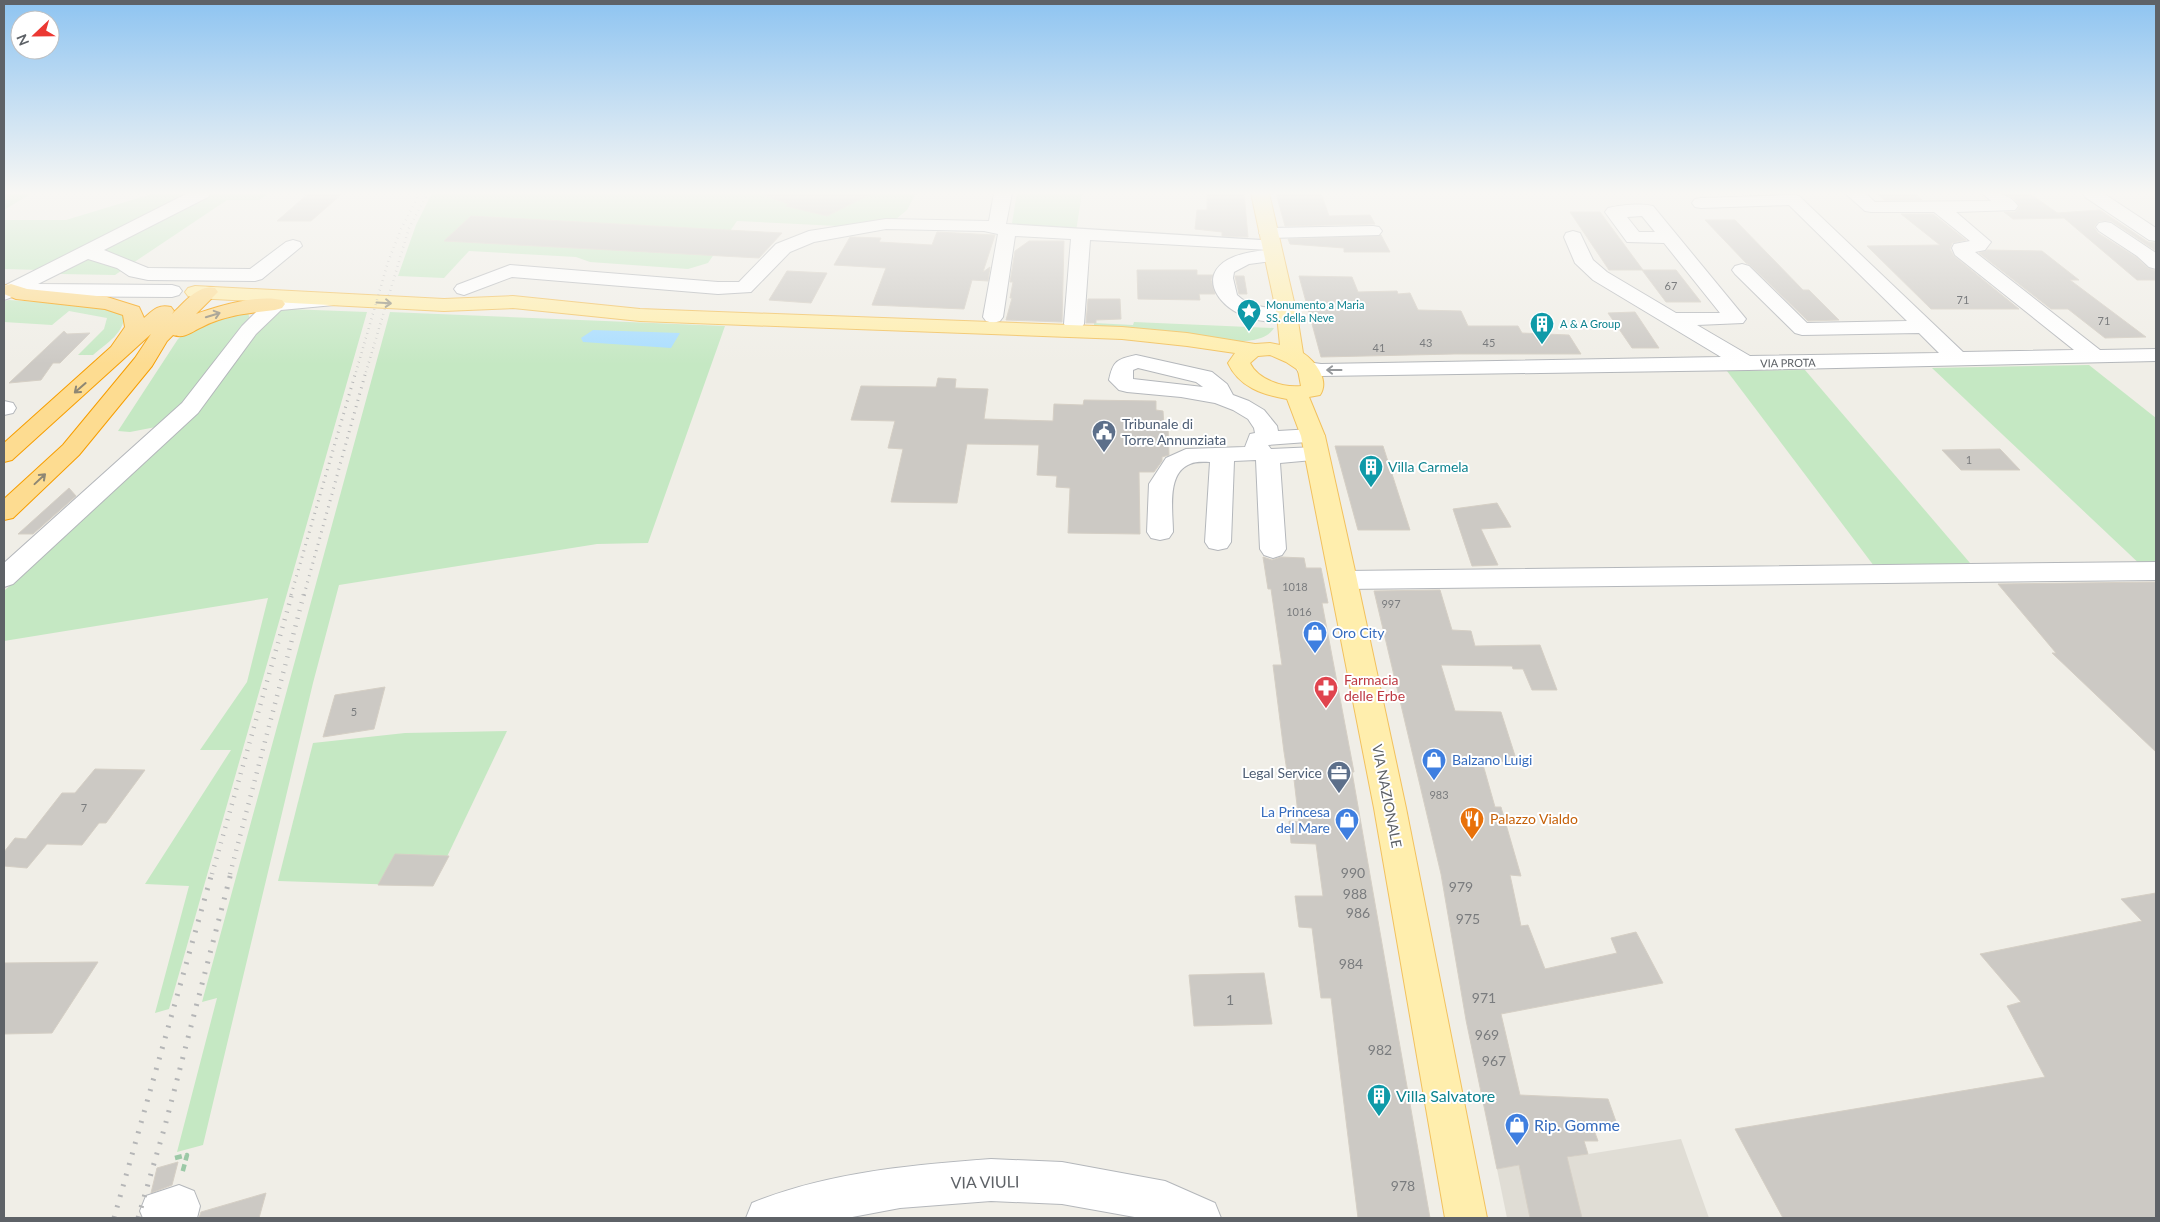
<svg xmlns="http://www.w3.org/2000/svg" width="2160" height="1222" font-family="Lato,sans-serif">
<style>
.education{fill:#e0ddd5}
.green{fill:#c5e8c3}
.water{fill:#a8ddff}
.building{fill:#ccc9c4;stroke:#d5cfc5}
.lines{fill:none;stroke-linecap:round;stroke-linejoin:round}
.minor-casing{stroke:#b4b7bb;stroke-width:2}
.major-casing{stroke:#f2c15e;stroke-width:2}
.highway-casing{stroke:#f79e00;stroke-width:2}
.path{stroke:#9cc9a7;stroke-width:4.5;stroke-dasharray:7 4;stroke-linecap:butt}
.minor{fill:#fff;fill-rule:evenodd}
.major{fill:#ffeead;fill-rule:evenodd}
.highway{fill:#fddc91;fill-rule:evenodd}
.rail-far3{stroke:#b5b6b7;stroke-width:2.5;stroke-dasharray:0.5 4.5;stroke-linecap:butt}
.rail-far2{stroke:#b5b6b7;stroke-width:3;stroke-dasharray:1 5.5;stroke-linecap:butt}
.rail-far1{stroke:#b5b6b7;stroke-width:4.5;stroke-dasharray:1 7;stroke-linecap:butt}
.rail{stroke:#b5b6b7;stroke-width:5;stroke-dasharray:2 9;stroke-linecap:butt}
.oneway{stroke:#969380}
.oneway2{stroke:#8e8774}
.oneway3{stroke:#96999c}
.labels{text-anchor:middle;stroke-width:4;stroke-linejoin:round;paint-order:stroke}
.number-label{font-size:11px;fill:#7a7c7e}
.far-culture-label{font-size:11px;fill:#0d838f;stroke:#fff;text-anchor:start}
.far-street-label{font-size:11px;fill:#5e6267;stroke:#fff}
.service-label{font-size:14px;fill:#4e5e75;stroke:#fff;text-anchor:start}
.culture-label{font-size:14px;fill:#0d838f;stroke:#fff;text-anchor:start}
.shop-label{font-size:14px;fill:#366cbe;stroke:#fff;text-anchor:start}
.health-label{font-size:14px;fill:#be3a42;stroke:#fff;text-anchor:start}
.street-label{font-size:14px;fill:#5e6267;stroke:#fff}
.food-label{font-size:14px;fill:#c56008;stroke:#fff;text-anchor:start}
.near-number-label{font-size:14px;fill:#7a7c7e}
.near-culture-label{font-size:16px;fill:#0d838f;stroke:#fff;text-anchor:start}
.near-shop-label{font-size:16px;fill:#366cbe;stroke:#fff;text-anchor:start}
.near-street-label{font-size:16px;fill:#5e6267;stroke:#fff}
</style>
<rect width="100%" height="100%" fill="#f0eee7"/>
<!-- education -->
<path class="education" d="M1681,1139L1709,1218H1507L1497,1169Z"/>
<!-- green -->
<g class="green">
<path d="M4,193H32L4,210Z"/>
<path d="M155,193H197L41,270L4,269V220H66Z"/>
<path d="M206,193H269L259,200H227L115,275L60,274L57,271Z"/>
<path d="M432,193H916L907,210L896,219L838,226L737,221L708,263L688,269L590,262L576,257L469,251L444,278L398,276L416,225Z"/>
<path d="M1017,193H1082L1076,231L1016,227L1012,223Z"/>
<path d="M9,300L87,305L124,313C126,332 107,343 93,355H78L104,329L107,318L69,311L52,325L4,322V301Z"/>
<path d="M288,309L367,312L169,1009L155,1013L189,886L145,884L231,750H200L247,682L268,598L4,641V591L197,409L244,345L278,311Z"/>
<path d="M390,312L725,326L648,543L597,544L339,585L313,683L203,1145L177,1152L217,998L202,1002Z"/>
<path d="M248,313L250,319L191,394L161,426L130,432L118,431L178,339C200,320 220,318 248,313Z"/>
<path d="M1134,322L1274,328C1266,341 1247,341 1233,342L1094,325V323L1133,325Z"/>
<path d="M2089,365L2156,418V569H2145L1932,368Z"/>
<path d="M1805,370L1976,570H1877L1727,371Z"/>
<path d="M507,731L433,886L278,881L313,743L405,733Z"/>
</g>
<!-- water -->
<path class="water" d="M593,330L680,333L671,348L583,342L581,338Z"/>
<!-- building -->
<g class="building">
<path d="M309,193H343L311,221H277Z"/>
<path d="M767,193H873L827,216L786,206L789,204L766,196Z"/>
<path d="M1207,193H1244L1248,237L1222,236V232L1195,229L1197,210H1207Z"/>
<path d="M1276,193H1321L1329,216L1370,215L1375,224L1285,226Z"/>
<path d="M1876,193H1914L1922,200H1884Z"/>
<path d="M2003,193H2029L2063,217L2057,213L2100,210L2148,242L2156,243V251L2111,221H2099L2094,227L2098,233L2136,257L2148,268L2156,271V280H2137L2064,218L2013,219L2004,212H2015L2020,206L2012,197Z"/>
<path d="M1570,212H1600L1643,270H1676L1701,302H1666L1642,270H1609Z"/>
<path d="M1901,214H1933L1966,240L1952,243L1950,249L1954,256L2019,309H1931L1867,246L1940,245Z"/>
<path d="M471,216L782,233L759,258L444,241Z"/>
<path d="M1705,220H1735L1803,290H1809L1839,320L1808,321L1750,265L1746,263Z"/>
<path d="M937,232L995,235L983,272L990,267L988,281L972,280L964,309L872,305L886,268L834,265L850,237L881,238L879,242L932,245Z"/>
<path d="M1381,235L1390,252H1344V248L1290,244L1288,239Z"/>
<path d="M1029,241H1064L1062,322L1006,320L1012,298H1010L1013,282H1010L1015,251Z"/>
<path d="M1987,250L2042,251L2079,280H2070L2146,337L2105,338L2068,309H2051L1979,253Z"/>
<path d="M1137,270H1197V275H1213L1211,280L1215,294H1199L1200,300L1138,299Z"/>
<path d="M787,271L827,273L811,303L769,300Z"/>
<path d="M1235,276H1244L1247,294H1239Z"/>
<path d="M1299,276L1352,277L1358,292L1397,291L1398,294L1410,293L1418,310L1461,311L1468,326H1518L1522,333L1569,335L1581,354H1454L1321,357Z"/>
<path d="M1088,299H1120L1121,319L1096,320V323H1086Z"/>
<path d="M1635,312L1659,348H1632L1608,313Z"/>
<path d="M64,331L67,334L90,333L60,363H53L41,380L9,383Z"/>
<path d="M938,378L956,379L955,388L988,389L984,419L1053,421L1054,404L1083,405L1084,400L1156,401V410L1163,411L1164,426H1168L1169,455L1162,457V461L1154,472H1139L1140,534L1068,533L1070,488L1056,487L1057,476L1037,475L1039,445L967,444L957,503L891,502L903,449L888,448L895,421L851,420L861,386L936,387Z"/>
<path d="M1335,446H1383L1410,530H1358Z"/>
<path d="M2000,449L2020,470H1961L1942,450Z"/>
<path d="M69,488L76,496L33,534H18Z"/>
<path d="M1497,503L1511,527L1481,529L1498,565L1472,566L1453,509Z"/>
<path d="M1263,557L1272,560L1281,557L1304,558L1306,568H1321L1328,603H1322L1354,772H1352L1430,1218H1358L1331,998H1321L1312,928L1299,927L1295,896H1323L1316,844L1291,843L1289,821L1299,822L1293,771H1287L1284,752L1273,665H1282L1271,589H1268Z"/>
<path d="M2156,582V752L2052,653H2056L1998,584Z"/>
<path d="M1440,590L1452,630L1471,631L1475,646L1540,645L1557,690H1532L1523,669H1513L1512,666L1441,665L1455,711L1501,712L1517,762L1482,761L1495,807H1501L1521,876L1510,875L1521,926L1528,925L1545,969L1617,953L1611,938L1636,932L1663,983L1501,1014L1520,1095L1608,1099L1619,1130H1594L1598,1141H1584L1588,1154L1567,1157L1582,1218H1530L1519,1165L1497,1169L1466,1020L1441,874L1374,591Z"/>
<path d="M385,687L374,729L323,737L335,695Z"/>
<path d="M95,769L145,770L106,823H99L82,845L47,844L27,868L4,866V852L15,838L26,839L62,793H75Z"/>
<path d="M395,854L449,856L433,886L378,885Z"/>
<path d="M2156,893V1218H1783L1735,1129L2045,1077L2007,1006L2021,1002L1980,954L2142,921L2121,899Z"/>
<path d="M98,962L52,1033L4,1034V963Z"/>
<path d="M1264,973L1272,1024L1194,1026L1189,975Z"/>
<path d="M178,1162L172,1185L151,1193L157,1168Z"/>
<path d="M266,1193L259,1218H199L201,1212Z"/>
</g>
<g class="lines">
<defs>
<g id="minor">
<path d="M188,193H211L208,197L104,250L148,268L250,269L286,242L293,240L300,242L302,246L262,279L255,281L148,280L129,276L117,268L88,259L38,284L172,285L179,287L182,291L179,295L172,297L15,296L4,300V286Z"/>
<path d="M994,193H1012L1006,224L1278,241L1280,245L1278,249L1272,250L1279,252L1281,256L1279,260L1249,264L1234,272L1233,278L1237,295C1254,311 1273,306 1294,311L1297,315L1294,319C1224,337 1166,256 1269,250L1090,240L1084,324L1081,328L1074,330L1067,328L1064,324L1071,239L1015,236L1003,317L1000,321L993,323L986,321L983,317L998,234L984,231L886,229L814,242L790,252L751,292L718,294L512,277L464,295L457,293L454,289L457,285L510,265L718,282H739L776,244L809,231L886,219L989,221Z"/>
<path d="M1845,193H1865L1875,202L1991,201L1982,193C1997,193 2009,193 2018,206L2015,210L1956,212L1991,242L1985,250L1975,252L2100,350L2156,349V361L1748,370L1321,376L1299,373L1296,368L1299,363L1307,362L1321,364L1721,357L1593,280L1575,263L1564,237L1566,233L1573,231L1580,233L1593,260L1607,272L1676,313H1720L1664,243L1627,242L1605,212L1608,208C1621,205 1640,203 1653,206L1746,319L1743,323L1697,325L1750,356L1939,353L1919,333L1802,335L1795,333L1735,274L1732,270L1735,266L1742,264L1749,266L1807,323L1907,321L1789,205L1701,208L1695,207L1692,203L1695,199L1701,198L1793,195L1799,196L1963,352L2074,350L1955,255L1952,248L1954,244L1970,241L1934,212H1871L1865,211ZM1642,216L1655,232H1639L1627,217Z"/>
<path d="M2082,193H2103L2156,228V241L2149,240L2085,197Z"/>
<path d="M2105,222L2111,223L2156,253V269L2149,267L2137,256L2099,231L2096,227L2099,223Z"/>
<path d="M1373,226L1379,227L1382,231L1379,235L1268,238L1262,237L1259,233L1262,229L1268,228Z"/>
<path d="M327,295L334,297L337,301L334,305L281,310L256,334L198,413L13,584L4,587V563L182,403L242,326L268,300Z"/>
<path d="M1136,355L1212,372L1227,384L1233,395L1249,401L1264,410L1277,426L1278,431L1313,429L1321,431L1325,436L1321,441L1268,445L1271,449L1316,447L1324,449L1328,454L1324,459L1280,463L1286,549L1282,555L1273,558L1264,555L1260,549L1256,460L1234,461L1231,542L1227,548L1218,550L1209,548L1205,542L1210,462C1204,462 1196,461 1190,464C1166,473 1173,512 1173,532L1169,538L1160,540L1151,538L1147,532L1149,484L1166,458L1186,449L1245,447L1250,434L1255,433L1254,428L1248,419L1233,410L1215,403L1181,397L1127,392L1119,390L1109,380C1113,361 1117,359 1136,355ZM1138,368L1196,382L1203,387L1133,379V370Z"/>
<path d="M4,401L13,403L16,408L13,413L4,415Z"/>
<path d="M2156,562V580L1344,589L1335,586L1331,580L1335,574L1344,571Z"/>
<path d="M991,1159L1062,1162L1165,1181L1215,1203L1221,1218H1140L1062,1204L991,1201L900,1208L847,1218H746L752,1203C828,1172 911,1165 991,1159Z"/>
<path d="M179,1185L194,1191L200,1206L197,1218H143L140,1211L146,1196Z"/>
</g>
<path id="major" d="M1251,193H1269L1297,315L1303,353C1315,361 1330,380 1320,395L1309,397L1325,436L1357,580L1406,808L1487,1218H1445L1374,808L1301,436L1287,399C1263,395 1239,387 1228,363L1235,353L1187,346L1122,339L640,321L513,308L444,311L195,298L188,296L185,292L188,288L195,286L444,299L513,296L640,309L1122,327L1187,333L1255,344L1270,343L1280,345L1277,315ZM1270,355L1286,362L1298,370L1301,386C1284,388 1258,380 1250,363L1258,356Z"/>
<path id="highway" d="M11,284L27,289L107,297L139,307L144,318C153,310 158,304 171,307L174,311L172,314C184,303 198,284 215,288L218,292L196,314C218,306 259,294 282,300L285,304L282,308L275,310C250,313 225,315 202,327C191,332 185,339 173,335L167,341L152,366L79,455L13,518L4,520V499L63,445L135,358L151,334L12,460L4,462V443L111,347L125,327L123,315L105,309L16,299L4,294V286Z"/>
</defs>
<!-- minor casing -->
<use href="#minor" class="minor-casing"/>
<!-- major casing -->
<use href="#major" class="major-casing"/>
<!-- highway casing -->
<use href="#highway" class="highway-casing"/>
<!-- path -->
<path class="path" d="M175,1158L187,1155L182,1174"/>
<!-- minor -->
<use href="#minor" class="minor"/>
<!-- major -->
<use href="#major" class="major"/>
<!-- highway -->
<use href="#highway" class="highway"/>
<!-- rail-far3 -->
<g class="rail-far3">
<path d="M356,372L388,262L401,229L420,193"/>
<path d="M366,372L409,228L428,193"/>
</g>
<!-- rail-far2 -->
<g class="rail-far2">
<path d="M291,595L356,371"/>
<path d="M304,595L366,371"/>
</g>
<!-- rail-far1 -->
<g class="rail-far1">
<path d="M212,874L292,594"/>
<path d="M230,874L304,594"/>
</g>
<!-- rail -->
<g class="rail">
<path d="M114,1218L212,873"/>
<path d="M138,1218L165,1126L231,873"/>
</g>
</g>
<!-- one-way arrows -->
<defs><path id="oneway-shaft" d="M-6 0H5M1.5-3L5.5 0L1.5 3" fill="none" stroke-width="1.6" stroke-linecap="round" stroke-linejoin="round" transform="scale(1.25)"/></defs>
<use class="oneway" href="#oneway-shaft" transform="translate(384 303) rotate(3)"/>
<g class="oneway2">
<use href="#oneway-shaft" transform="translate(213 315) rotate(-17)"/>
<use href="#oneway-shaft" transform="translate(80 388) rotate(139)"/>
<use href="#oneway-shaft" transform="translate(40 479) rotate(-43)"/>
</g>
<use class="oneway3" href="#oneway-shaft" transform="translate(1334 370) rotate(180)"/>
<!-- sky -->
<linearGradient id="sky" x2="0" y2="1"><stop stop-color="#8ec4f1"/><stop offset="0.53" stop-color="#f8f7f4"/><stop offset="1" stop-color="#f8f7f4" stop-opacity="0"/></linearGradient>
<rect width="2160" height="364" fill="url(#sky)"/>
<!-- icons -->
<defs>
<symbol id="sight-pin" viewBox="-11 -11 22 30"><path d="M0 17L-7.5 6A9.5 9.5 0 1 1 7.5 6Z" fill="#0f9aa8" stroke="#fff"/><path d="M0-6L1.8-2.2L6-1.7L2.9 1.2L3.7 5.4L0 3.3L-3.7 5.4L-2.9 1.2L-6-1.7L-1.8-2.2Z" fill="#fff"/></symbol>
<symbol id="building-pin" viewBox="-11 -11 22 30"><path d="M0 17L-7.5 6A9.5 9.5 0 1 1 7.5 6Z" fill="#0f9aa8" stroke="#fff"/><path d="M-4-6H4V6H1V3H-1V6H-4ZM-2.5-4.3h1.7v1.8h-1.7ZM.8-4.3h1.7v1.8H.8ZM-2.5-1h1.7V.8h-1.7ZM.8-1h1.7V.8H.8Z" fill="#fff"/></symbol>
<symbol id="civic-pin" viewBox="-11 -11 22 30"><path d="M0 17L-7.5 6A9.5 9.5 0 1 1 7.5 6Z" fill="#5c6f8a" stroke="#fff"/><path d="M-.6-6.5H3V-4.5H.6V-3L4-1V1h2V6H-6V1h2V-1L-.6-3ZM-1.2 2.5V6h2.4V2.5Z" fill="#fff"/></symbol>
<symbol id="shop-pin" viewBox="-11 -11 22 30"><path d="M0 17L-7.5 6A9.5 9.5 0 1 1 7.5 6Z" fill="#3f7fe0" stroke="#fff"/><path d="M-5-2.5h2.3a2.7 3.5 0 0 1 5.4 0H5L5.5 6h-11ZM-1.5-2.5h3a1.5 2.3 0 0 0-3 0Z" fill="#fff"/></symbol>
<symbol id="pharmacy-pin" viewBox="-11 -11 22 30"><path d="M0 17L-7.5 6A9.5 9.5 0 1 1 7.5 6Z" fill="#e0444e" stroke="#fff"/><path d="M-2-6h4v4h4v4h-4v4h-4v-4h-4v-4h4Z" fill="#fff"/></symbol>
<symbol id="office-pin" viewBox="-11 -11 22 30"><path d="M0 17L-7.5 6A9.5 9.5 0 1 1 7.5 6Z" fill="#5c6f8a" stroke="#fff"/><path d="M-6-3h4V-5.5h4V-3h4V5H-6ZM-1-4.5V-3h2v-1.5ZM-6 0V1H6V0Z" fill="#fff"/></symbol>
<symbol id="restaurant-pin" viewBox="-11 -11 22 30"><path d="M0 17L-7.5 6A9.5 9.5 0 1 1 7.5 6Z" fill="#e8710a" stroke="#fff"/><path d="M-5-6h1v4h1v-4h1v4h1v-4h1v5L-1.5 .5V6h-2V.5L-5-1ZM5-6V6H3V1.5H1.5Q1.5-4 5-6Z" fill="#fff"/></symbol>
</defs>
<g fill-rule="evenodd">
<use href="#sight-pin" x="1235" y="297" width="28" height="38"/>
<use href="#building-pin" x="1528" y="310" width="28" height="38"/>
<use href="#civic-pin" x="1090" y="418" width="28" height="38"/>
<use href="#building-pin" x="1357" y="453" width="28" height="38"/>
<use href="#shop-pin" x="1301" y="619" width="28" height="38"/>
<use href="#pharmacy-pin" x="1312" y="674" width="28" height="38"/>
<use href="#shop-pin" x="1420" y="746" width="28" height="38"/>
<use href="#office-pin" x="1325" y="759" width="28" height="38"/>
<use href="#restaurant-pin" x="1458" y="805" width="28" height="38"/>
<use href="#shop-pin" x="1333" y="806" width="28" height="38"/>
<use href="#building-pin" x="1365" y="1082" width="28" height="38"/>
<use href="#shop-pin" x="1503" y="1111" width="28" height="38"/>
</g>
<g class="labels">
<!-- number labels -->
<g class="number-label">
<text x="1671" y="290">67</text>
<text x="1963" y="304">71</text>
<text x="2104" y="325">71</text>
<text x="1426" y="347">43</text>
<text x="1489" y="347">45</text>
<text x="1379" y="352">41</text>
<text x="1969" y="464">1</text>
<text x="1295" y="591">1018</text>
<text x="1391" y="608">997</text>
<text x="1299" y="616">1016</text>
<text x="354" y="716">5</text>
<text x="1439" y="799">983</text>
<text x="84" y="812">7</text>
</g>
<!-- far-culture labels -->
<g class="far-culture-label">
<text x="1266" y="309">Monumento a Maria<tspan x="1266" dy="13">SS. della Neve</tspan></text>
<text x="1560" y="328">A &amp; A Group</text>
</g>
<!-- far-street labels -->
<g class="far-street-label">
<text transform="translate(1788 363) rotate(-1)" y="4">VIA PROTA</text>
</g>
<!-- service labels -->
<g class="service-label">
<text x="1122" y="429">Tribunale di<tspan x="1122" dy="16">Torre Annunziata</tspan></text>
<text x="1322" y="778" text-anchor="end">Legal Service</text>
</g>
<!-- culture labels -->
<g class="culture-label">
<text x="1388" y="472">Villa Carmela</text>
</g>
<!-- shop labels -->
<g class="shop-label">
<text x="1332" y="638">Oro City</text>
<text x="1452" y="765">Balzano Luigi</text>
<text x="1330" y="817" text-anchor="end">La Princesa<tspan x="1330" dy="16">del Mare</tspan></text>
</g>
<!-- health labels -->
<g class="health-label">
<text x="1344" y="685">Farmacia<tspan x="1344" dy="16">delle Erbe</tspan></text>
</g>
<!-- street labels -->
<g class="street-label">
<text transform="translate(1387 796) rotate(79)" y="5">VIA NAZIONALE</text>
</g>
<!-- food labels -->
<g class="food-label">
<text x="1490" y="824">Palazzo Vialdo</text>
</g>
<!-- near-number labels -->
<g class="near-number-label">
<text x="1353" y="878">990</text>
<text x="1461" y="892">979</text>
<text x="1355" y="899">988</text>
<text x="1358" y="918">986</text>
<text x="1468" y="924">975</text>
<text x="1351" y="969">984</text>
<text x="1484" y="1003">971</text>
<text x="1230" y="1005">1</text>
<text x="1487" y="1040">969</text>
<text x="1380" y="1055">982</text>
<text x="1494" y="1066">967</text>
<text x="1403" y="1191">978</text>
</g>
<!-- near-culture labels -->
<g class="near-culture-label">
<text x="1396" y="1102">Villa Salvatore</text>
</g>
<!-- near-shop labels -->
<g class="near-shop-label">
<text x="1534" y="1131">Rip. Gomme</text>
</g>
<!-- near-street labels -->
<g class="near-street-label">
<text transform="translate(985 1182) rotate(-1)" y="6">VIA VIULI</text>
</g>
</g>
<!-- border -->
<rect width="2160" height="1222" fill="none" stroke="#5e6267" stroke-width="10"/>
<!-- north arrow -->
<g transform="translate(35 35) rotate(248)"><circle r="24" fill="#ffffff" stroke="#bfc0c2"/>
<path d="M0-4L9 19L0 12L-9 19Z" fill="#eb3833"/>
<text y="-8" font-size="14" font-weight="bold" text-anchor="middle" fill="#5e6267">N</text>
</g>
</svg>
